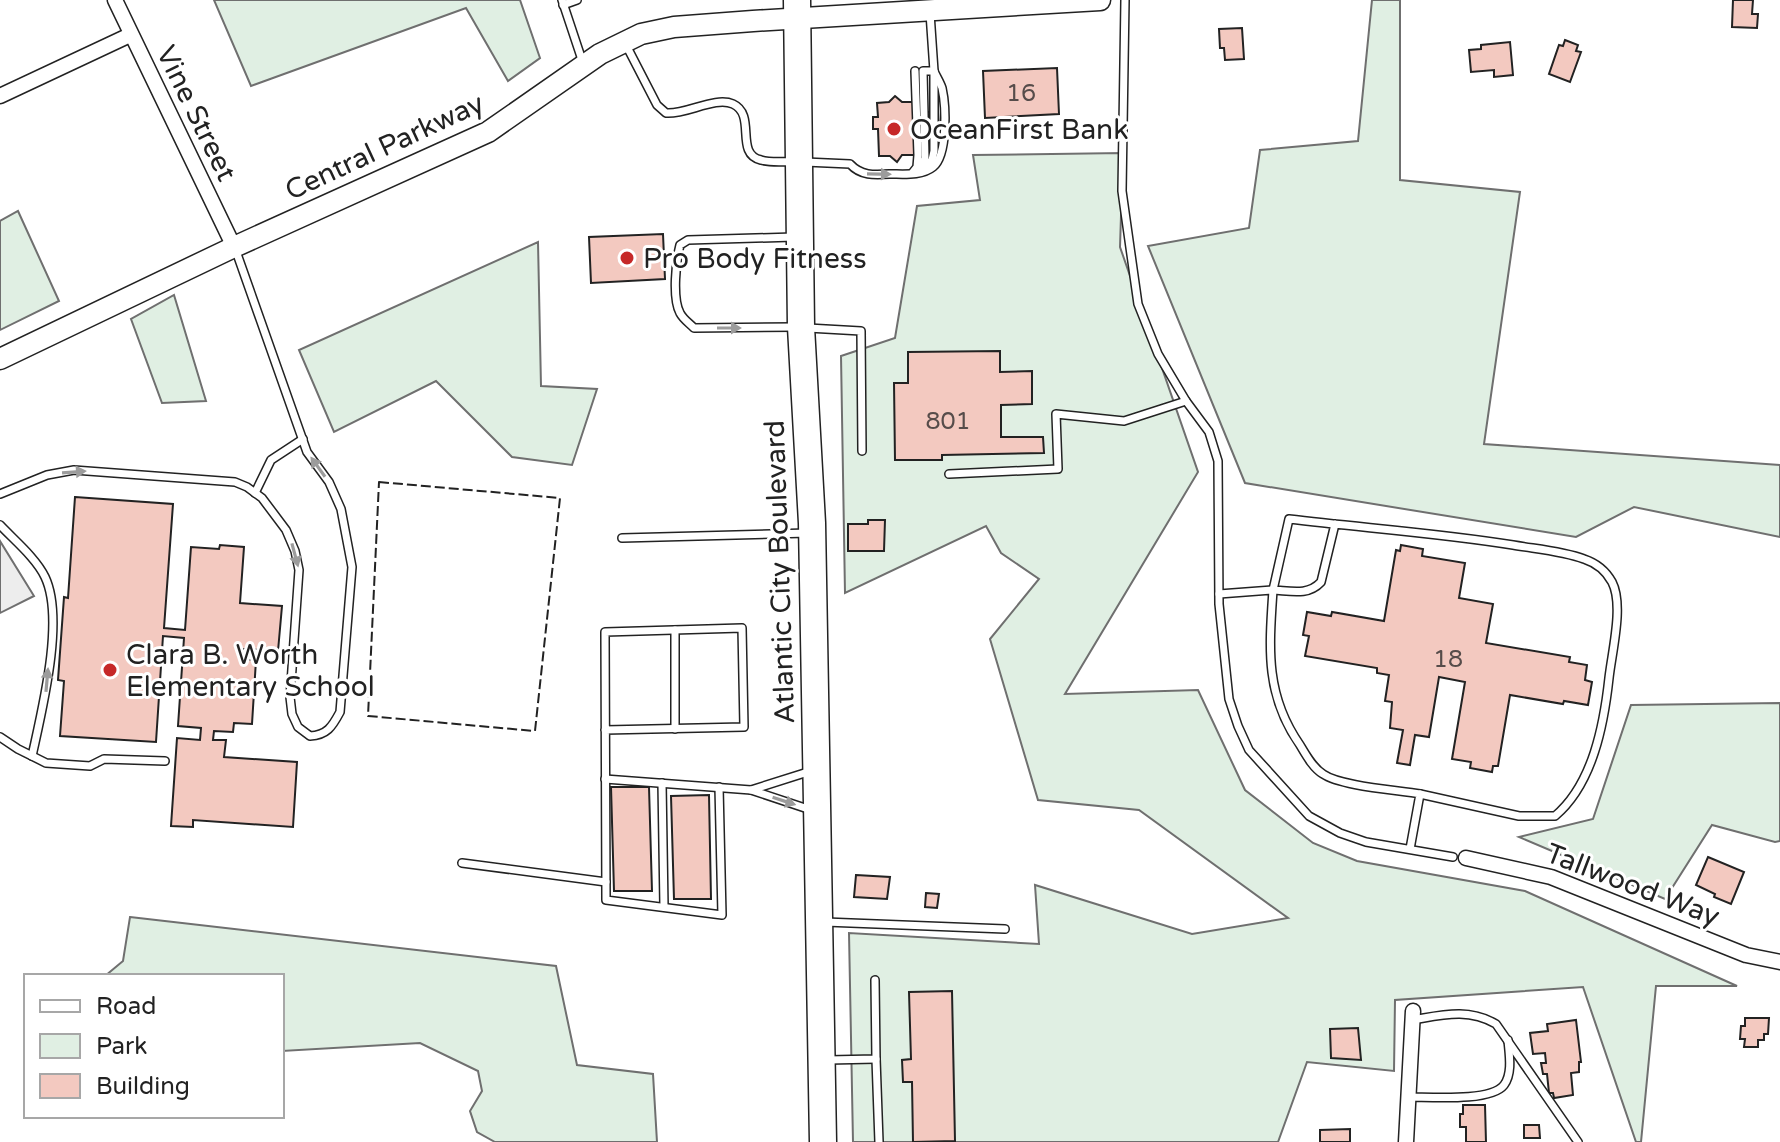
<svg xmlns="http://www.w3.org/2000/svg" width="1780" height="1142" font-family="'Varela Round',sans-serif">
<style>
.green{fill:#e0efe3;stroke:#6f6f6f;stroke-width:2}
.parking{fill:#ededed;stroke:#6f6f6f;stroke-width:2}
.building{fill:#f3c9c0;stroke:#222;stroke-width:2}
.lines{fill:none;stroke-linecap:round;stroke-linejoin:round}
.lane-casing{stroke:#222;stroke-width:10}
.street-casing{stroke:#222;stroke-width:17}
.secondary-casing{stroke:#222;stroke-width:23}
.highway-casing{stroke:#222;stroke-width:29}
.lane{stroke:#fff;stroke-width:7}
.street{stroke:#fff;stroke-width:14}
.secondary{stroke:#fff;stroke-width:20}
.highway{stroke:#fff;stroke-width:26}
.fence{stroke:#222;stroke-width:2;stroke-dasharray:10 4;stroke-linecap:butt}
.oneway{fill:#9c9c9c}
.poi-dot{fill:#c62828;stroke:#fff;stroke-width:3}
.labels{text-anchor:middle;stroke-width:6;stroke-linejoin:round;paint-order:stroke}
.number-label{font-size:24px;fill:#564c4a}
.street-label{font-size:28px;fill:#222;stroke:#fff}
.poi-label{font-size:28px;fill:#222;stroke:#fff;text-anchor:start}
</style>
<rect width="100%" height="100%" fill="#fff"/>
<!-- green -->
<g class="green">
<path d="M214,0H520L540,58L508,81L466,8L251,86Z"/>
<path d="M1372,0H1400V180L1520,192L1484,444L1780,465V537L1634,507L1576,537L1245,483L1148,246L1249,228L1260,150L1358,141Z"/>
<path d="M1123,153L1120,247L1198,472L1065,694L1198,690L1245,790L1313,843L1357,861L1525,891L1737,986H1656L1641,1142H1636L1583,987L1395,1000L1394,1071L1307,1062L1278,1142H853L849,933L1039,944L1035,885L1192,934L1288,918L1139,810L1038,800L990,639L1039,579L1001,553L986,526L845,593L841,356L895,338L917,206L980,200L973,155Z"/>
<path d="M18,211L59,301L0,330V221Z"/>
<path d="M538,242L541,386L597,389L572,465L512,457L436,381L334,432L299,350Z"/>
<path d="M174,295L206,401L162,403L131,319Z"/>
<path d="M1780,703V841L1775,842L1712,825L1665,899L1519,837L1593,819L1631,705Z"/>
<path d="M130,917L556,966L577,1065L653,1074L657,1142H495L477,1132L470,1111L482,1091L478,1071L420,1043L282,1051V976H105L123,961Z"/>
</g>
<!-- parking -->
<path class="parking" d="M0,541L34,596L0,613Z"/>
<!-- building -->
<g class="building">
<path d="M1733,0H1753L1752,14H1758L1757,28L1732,27Z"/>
<path d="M1242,28L1244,59L1225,60L1224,48H1220L1219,29Z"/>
<path d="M1565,40L1578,45L1576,51L1581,52L1570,82L1549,74L1559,45L1563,46Z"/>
<path d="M1510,42L1513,75L1494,77V70L1471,72L1469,50L1481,49V45Z"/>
<path d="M1057,68L1059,114L985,118L983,71Z"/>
<path d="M895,96L902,102H914V112H938L939,128H915V155H902L897,162L890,156H879L878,129H873V117H878L877,103L889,102Z"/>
<path d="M663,234L665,279L591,283L589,237Z"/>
<path d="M1000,351V372L1032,371V404L1001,405V437H1043L1044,453L942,455V460H895L894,383H908V352Z"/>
<path d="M75,497L173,504L164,628L185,630L191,547L219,549L220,545L244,547L240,603L282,606L278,651L244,649L243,659L256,660L252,724L234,723L233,732L214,731L213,740H226L224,757L297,762L293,827L193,820V827L171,826L177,738L200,740L201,728L178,726L184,638L163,636L156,742L60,736L64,681L58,680L64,597L68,598Z"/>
<path d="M868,520H885L884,551H848V524H868Z"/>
<path d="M1401,545L1423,549L1422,556L1465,563L1459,598L1493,604L1486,643L1570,657L1569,662L1587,665L1585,680L1592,682L1588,705L1564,701L1563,704L1510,695L1498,766H1493L1492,772L1470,768L1471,762L1452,759L1465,682L1439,677L1429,737L1415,735L1410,765L1397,763L1403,730L1390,728L1392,702L1385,701L1389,675L1377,673V668L1305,656L1309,636L1303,635L1307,612L1331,616L1332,612L1384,621L1396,550L1400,551Z"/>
<path d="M611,787H649L652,891H614Z"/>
<path d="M709,795L711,899H674L671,796Z"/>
<path d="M1708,857L1744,872L1731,904L1714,897L1715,894L1696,885Z"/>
<path d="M856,875L890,877L887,899L854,897Z"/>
<path d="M926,893L939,894L937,908L925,907Z"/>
<path d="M952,991L955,1141L913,1142L912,1082H903L902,1060L911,1059L909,992Z"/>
<path d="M1745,1018H1769L1768,1034H1764V1040H1758V1047H1744L1745,1039H1740L1741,1026H1745Z"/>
<path d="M1576,1020L1581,1062H1579V1072L1571,1073L1573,1095L1554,1098L1553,1093H1549L1547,1074H1543L1541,1063H1546L1545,1053L1533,1054L1530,1033L1548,1031L1547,1024Z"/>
<path d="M1358,1028L1361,1060L1331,1058L1330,1029Z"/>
<path d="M1463,1105H1485L1486,1142H1466V1127H1460V1114H1463Z"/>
<path d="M1524,1125H1539L1540,1138H1524Z"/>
<path d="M1350,1129V1142H1320V1130Z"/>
</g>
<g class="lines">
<defs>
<g id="lane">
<path d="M562,0L583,63"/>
<path d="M1125,0L1122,191L1138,304L1158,354L1186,401L1209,432L1218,461L1219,604L1229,699L1238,726L1249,750L1309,816L1340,833L1366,842L1453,857"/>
<path d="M563,5L577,0"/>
<path d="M625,43L657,105L666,113C686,115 715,96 733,104C757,115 734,154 761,160C771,163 783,161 793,162"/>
<path d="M805,162L850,164C861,176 874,175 890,174C904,174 922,176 933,167C948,155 946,106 942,88C940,82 936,76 934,71"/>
<path d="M917,170L921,168L925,158L923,71H934L930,13"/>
<path d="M921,170L932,160L934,151V72"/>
<path d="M913,172L917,167L918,155L915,71"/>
<path d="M794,237L688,240L680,245C676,261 672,298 680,313C683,319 689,323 694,328L796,327"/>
<path d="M808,328L861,331L862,451"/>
<path d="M949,474L1058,469L1056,414L1124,421L1186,401"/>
<path d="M255,493L271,460L303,439"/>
<path d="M0,494L47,475L74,470L235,482L247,487L262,498L286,530L295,551L299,570L290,697L292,714L298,727L310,736C327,735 332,727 340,712L352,567L341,509L329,482L307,452L236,251"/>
<path d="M1335,524L1321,582C1308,596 1291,591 1273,590L1289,519C1364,528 1439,533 1513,545C1536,549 1563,551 1584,559C1596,563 1606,571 1612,582C1624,605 1612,651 1609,678C1604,724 1593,784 1555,816H1519L1420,794"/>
<path d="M0,525C14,540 36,558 45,577C65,619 42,710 32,756"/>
<path d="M622,538L808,533"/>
<path d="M1219,594L1273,590C1269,649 1265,695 1300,745C1306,755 1313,768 1323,774C1340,786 1397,790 1420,794L1410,849"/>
<path d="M675,729V630"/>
<path d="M605,730L744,727L742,628L605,632L606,900L722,915L719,787"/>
<path d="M0,737L18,749L46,763L90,766L104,759L165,761"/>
<path d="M605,779L751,790L811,810"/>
<path d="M662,783L664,907"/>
<path d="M751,790L811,771"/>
<path d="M462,863L606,882"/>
<path d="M825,922L1005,929"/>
<path d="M1412,1020C1443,1015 1468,1008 1496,1024L1578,1142"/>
<path d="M876,1059L879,1142"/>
<path d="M828,1060L876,1059L875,980"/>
<path d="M1409,1097C1430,1097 1491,1102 1504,1085C1513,1073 1509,1053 1508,1040"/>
</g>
<g id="street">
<path d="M115,0L234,247"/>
<path d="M0,96L130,35"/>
<path d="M1466,858L1551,877L1746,955L1780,962"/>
<path d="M1406,1142L1413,1011"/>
</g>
<path id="secondary" d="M0,359L234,247L488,132L600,54L641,34L674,27L753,21L1100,0"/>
<path id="highway" d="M797,0L801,327L812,523L823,1142"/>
</defs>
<!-- lane casing -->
<use href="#lane" class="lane-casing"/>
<!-- street casing -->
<use href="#street" class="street-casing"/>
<!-- secondary casing -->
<use href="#secondary" class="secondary-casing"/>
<!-- highway casing -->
<use href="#highway" class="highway-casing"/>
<!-- lane -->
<use href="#lane" class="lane"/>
<!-- street -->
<use href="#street" class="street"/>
<!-- secondary -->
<use href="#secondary" class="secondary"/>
<!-- highway -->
<use href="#highway" class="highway"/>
<!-- fence -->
<path class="fence" d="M379,482L560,498L535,731L368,716Z"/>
</g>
<!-- one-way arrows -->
<defs><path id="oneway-solid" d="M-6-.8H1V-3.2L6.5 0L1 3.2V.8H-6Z" transform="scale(2)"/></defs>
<g class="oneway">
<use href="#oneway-solid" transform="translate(879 174) rotate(1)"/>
<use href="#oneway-solid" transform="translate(729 328)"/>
<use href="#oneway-solid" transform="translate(318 467) rotate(-126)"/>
<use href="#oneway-solid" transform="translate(74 472) rotate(-4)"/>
<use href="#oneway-solid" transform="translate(295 555) rotate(75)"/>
<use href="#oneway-solid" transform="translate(47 680) rotate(-85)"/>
<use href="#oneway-solid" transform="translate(784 801) rotate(18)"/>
</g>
<!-- markers -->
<g class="poi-dot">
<circle cx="894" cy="129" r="8"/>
<circle cx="627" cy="258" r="8"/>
<circle cx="110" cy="670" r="8"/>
</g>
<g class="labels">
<!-- number labels -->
<g class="number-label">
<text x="1021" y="101">16</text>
<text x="948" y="429">801</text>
<text x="1448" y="667">18</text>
</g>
<!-- street labels -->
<g class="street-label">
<text transform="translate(197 113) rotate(64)" y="10">Vine Street</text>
<text transform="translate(384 146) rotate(-25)" y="10">Central Parkway</text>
<text transform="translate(779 572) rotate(-92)" y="10">Atlantic City Boulevard</text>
<text transform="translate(1633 884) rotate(21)" y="10">Tallwood Way</text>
</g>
<!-- poi labels -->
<g class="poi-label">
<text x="910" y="139">OceanFirst Bank</text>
<text x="643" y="268">Pro Body Fitness</text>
<text x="126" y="664">Clara B. Worth<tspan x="126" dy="32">Elementary School</tspan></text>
</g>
</g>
<!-- legend -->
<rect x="24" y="974" width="260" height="144" fill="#ffffff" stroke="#a7a7a7" stroke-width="2"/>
<rect x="40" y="1000" width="40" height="12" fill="#ffffff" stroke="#a7a7a7" stroke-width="2"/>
<text x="96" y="1014" font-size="24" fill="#222222">Road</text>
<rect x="40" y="1034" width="40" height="24" fill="#e0efe3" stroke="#a7a7a7" stroke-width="2"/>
<text x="96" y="1054" font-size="24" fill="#222222">Park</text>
<rect x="40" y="1074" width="40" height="24" fill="#f3c9c0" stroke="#a7a7a7" stroke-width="2"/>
<text x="96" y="1094" font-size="24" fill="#222222">Building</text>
</svg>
